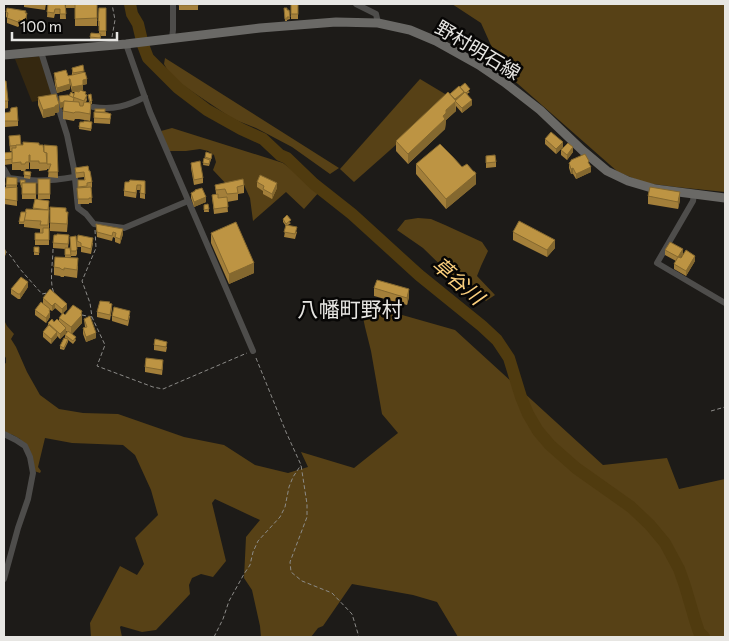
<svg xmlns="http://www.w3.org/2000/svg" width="729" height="641" font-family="Commissioner,'Noto Sans JP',sans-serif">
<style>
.green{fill:#352810}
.forest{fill:#574116}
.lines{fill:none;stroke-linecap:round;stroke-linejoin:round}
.river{stroke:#503b0f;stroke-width:12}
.path{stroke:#8c8b88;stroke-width:1;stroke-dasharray:4 2.5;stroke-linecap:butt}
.minor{stroke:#4e4d4b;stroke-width:6}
.secondary{stroke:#6a6966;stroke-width:9}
.wall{fill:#a37f3a}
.shaded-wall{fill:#84682f}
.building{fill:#bd9443;stroke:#84682f}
.labels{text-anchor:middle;stroke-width:5;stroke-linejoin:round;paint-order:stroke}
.street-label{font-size:19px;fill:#e7e6e3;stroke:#070605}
.water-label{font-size:20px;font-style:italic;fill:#fcd07e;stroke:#070605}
.quarter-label{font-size:21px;fill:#e7e6e3;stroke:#070605}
</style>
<rect width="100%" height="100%" fill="#1d1b18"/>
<!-- green -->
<path class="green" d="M42,56L53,98L32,102L15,59Z"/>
<!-- forest -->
<g class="forest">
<path d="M452,4H725V192L676,187L645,183L618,172L502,70L481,23Z"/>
<path d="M165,58L339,168L330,174L292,147L256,128L233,119L172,78L164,64Z"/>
<path d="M420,79L450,97L354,182L340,169Z"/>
<path d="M172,128L283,163L320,191L304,209L286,192L253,221L250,198L244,185L229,187L213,170L216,162L214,155L208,151L200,149L186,151H169L161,131Z"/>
<path d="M418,218L431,219L445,225L482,242L488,251L481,266L477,276L495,295L486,301L475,290L461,285L423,248L397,230L405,220Z"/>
<path d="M360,303L455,330L603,465L667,458L679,489L725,479V637H458L437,602L413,595L352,584L323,626L318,628L311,637H261L260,626L252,590L244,578L246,537L260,520L215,499L212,503L226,561L213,577L201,574L192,578L189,585L190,594L156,630L142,632L121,626L120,627L122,637H91L90,623L120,566L137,575L144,564L135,538L158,515L151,490L135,455L123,445L72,443L45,438L38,467L41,471L40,473L34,471L20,439L13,435L4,432V364L6,363V358L4,355V320L7,326L14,334L11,339L16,347L27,372L40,395L59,409L83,413L118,414L184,437L224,445L255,465L288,473L308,467L301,452L354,468L398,433L382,414L371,351L365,327Z"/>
</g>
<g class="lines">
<!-- river -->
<path class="river" d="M130,4L132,14L138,24L143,45L148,58L178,88L207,110L241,129L263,139L280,155L287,158L314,184L352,214L419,275L482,326L497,340L509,358L521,397L528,414L538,431L550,445L576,468L631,507L650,525L665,543L679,569L685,586L695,620L699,632L704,637"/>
<!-- path -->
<g class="path">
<path d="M112,37L115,20L112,4"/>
<path d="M95,230L96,248L82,281L90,303L92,317L105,345L97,366L153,387L163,389L247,353"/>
<path d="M53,249C53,261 49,283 54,293"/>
<path d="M4,250L10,255L20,269L42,294L47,293"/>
<path d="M82,315L92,317"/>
<path d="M256,358L286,432L301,465L307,504V517L290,562L291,572L302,581L332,593L352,614L359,637"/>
<path d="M711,411L725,407"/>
<path d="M214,637L223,619L229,601L244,574L250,565L253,552L258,541L280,517L285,507L289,487L293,477L301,465"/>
</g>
<!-- minor -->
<g class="minor">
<path d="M356,4L376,14L378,23"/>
<path d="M172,38L173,30V4"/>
<path d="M126,44L150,112L253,351"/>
<path d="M41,52L67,135L74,169L78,208L86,214L94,224L124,228L188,201"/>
<path d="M93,107C114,110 127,106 145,97"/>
<path d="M4,169L9,178C31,182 52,181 74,177"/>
<path d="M694,194L693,201L657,263L725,303"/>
<path d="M4,434L16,440L25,446L30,457L33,473L28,499L18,528L4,579"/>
</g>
<!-- secondary -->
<path class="secondary" d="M4,55L126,44L260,28L336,22L378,23L410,30L436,41L479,65L504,82L540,110L582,150L607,171L628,181L655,189L725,198"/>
</g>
<!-- wall -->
<g class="wall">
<path d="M24,4H46L45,10L24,7Z"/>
<path d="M48,4H65L66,19H60V14H55L54,18L47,17Z"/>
<path d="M66,4H97V26H75V8H66Z"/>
<rect x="179" y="4" width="19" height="6"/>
<rect x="291" y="4" width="7" height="15"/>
<path d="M106,8V36H101L100,41L90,40L91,33H99V26H98V21Z"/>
<path d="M284,8L287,10H289L290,19L287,20V21H285Z"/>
<path d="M6,12L25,13L27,19L25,27L19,26L18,27L7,23V17H6Z"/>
<path d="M72,68L84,72L87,84L83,85V90H81L86,95L87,100L86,102H89L88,95L92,101V104H91L90,121L79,119H75L74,121L63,119V107L60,108L59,96H69L74,94L75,92H72L70,84V89L57,93L55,85L54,73L68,76L72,75Z"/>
<path d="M4,81L8,101V108L4,109Z"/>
<path d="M460,87L470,92L467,94L472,105L462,113L456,106V111L446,120L445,129L408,164L396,151V141L450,94Z"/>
<path d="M38,97L59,104V112L55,113V115L43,118L38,105Z"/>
<path d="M94,112H105L111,114L110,124L94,123Z"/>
<path d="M4,113L18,121V126L5,127V135H4Z"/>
<path d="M80,122H92L91,131L79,129Z"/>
<path d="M9,136L21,145H39L43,150L57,146L58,178L48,177L49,169H47V158V170L39,171V169H30V162L29,163V169H26L25,171L31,174L30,179L24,178V171H21V170H12V151H10Z"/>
<path d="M545,139L563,147L556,154L545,144Z"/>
<path d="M561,150L573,152L567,160L561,155Z"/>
<path d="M12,152V164L4,165V153Z"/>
<path d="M212,156L209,166L203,165L205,157Z"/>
<path d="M486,156L496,162V167L486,168Z"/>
<path d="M571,160L589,164L591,172L576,179L573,174H571L569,168V163L571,162Z"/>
<path d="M191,163L203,178V183L194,185L191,168Z"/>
<path d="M416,164L476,184L446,209L416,174Z"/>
<path d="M88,166L92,182V187L91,188L92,203H89V204H78V180H84V177L76,178L75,168Z"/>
<path d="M7,177L17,178V206L4,204V188L6,187Z"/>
<rect x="38" y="179" width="12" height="20"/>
<path d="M20,180L25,183H36V199H22V187L21,188Z"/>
<path d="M145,181V199L140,198V190H137L136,198L124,196V191L129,182Z"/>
<path d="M257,182L277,188L272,199L263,194V191L257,187Z"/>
<path d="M215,185H244V193L238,194V200L227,202L228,212L214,214L212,195L216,194Z"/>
<path d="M191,193L206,202L194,207L191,198Z"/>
<path d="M648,196L680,200L678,209L648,204Z"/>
<path d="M35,199L49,201V245H35V233H43H40V229L24,227V224H19V222L26,212L33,209Z"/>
<path d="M208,204L209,212H204V205Z"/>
<path d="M66,212L68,220L67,232L50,231V215Z"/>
<path d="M283,219L291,223L288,225L297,232L295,239L284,237L286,226L283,222Z"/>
<path d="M96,224L123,234L120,244L115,242V238L113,237L112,241L97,237Z"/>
<path d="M513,232L555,248L547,257L513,240Z"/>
<path d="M211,233L254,273L229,284L211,243Z"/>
<path d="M70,237L77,241L93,243L91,254L81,252V247H77V254L76,256H71L70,248L71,257H65V249L53,248V243L69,240L68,248H70Z"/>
<rect x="34" y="247" width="5" height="8"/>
<path d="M665,250L683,254L680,258L695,261L686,276L674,269V264L676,261L665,255Z"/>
<path d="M78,266L77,278L64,276V277H61L60,276L54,275V267Z"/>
<path d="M28,287L20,299H18L11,294V289Z"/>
<path d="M374,288L409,297L407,305L374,296Z"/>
<path d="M43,298L67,309L63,313L65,315L82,319V323L72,334L76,340L73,344L68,340V342L64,350L60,349V346L67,339L65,338V335L67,332L66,331V333L60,339L57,336V337L51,344L43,337V332L48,325V323L59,322V318L62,314L55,308L52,311L50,310V317L46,323L35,315V310L43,303Z"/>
<path d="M109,303L112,309L110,320L97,317V312Z"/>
<path d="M112,316H130L128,326L112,321Z"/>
<path d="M84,319L96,338L86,342L83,334V328L85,327Z"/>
<path d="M154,345L167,347L166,352L154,350Z"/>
<path d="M163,365L162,375L145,372V367Z"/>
</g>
<!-- shaded-wall -->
<g class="shaded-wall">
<path d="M69,79H70V89L57,93V88Z"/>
<path d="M87,79V84L83,85V90L72,92V87L83,80Z"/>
<path d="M464,92V97L455,101L456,111L446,120L445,129L408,164V154L443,116L446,110L455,102V99Z"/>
<path d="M472,100V105L462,113V108Z"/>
<path d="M67,101V106L60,108V103Z"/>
<path d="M91,103V110L90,121V114Z"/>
<path d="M59,104V112L55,113V106Z"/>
<path d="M55,107V115L43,118V110Z"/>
<path d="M563,142V147L556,154V149Z"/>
<path d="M573,147V152L567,160V155Z"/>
<path d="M591,167V172L576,179V174Z"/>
<path d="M573,168V174H571V169Z"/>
<path d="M476,174V184L446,209V199Z"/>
<path d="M277,183V188L272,199V194Z"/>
<path d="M680,192V200L678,209V202Z"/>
<path d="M206,197V202L194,207V202Z"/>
<path d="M123,229V234L120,244V239Z"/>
<path d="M555,240V248L547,257V250Z"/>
<path d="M6,249V254L4,258V253Z"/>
<path d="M683,249V254L678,262V257Z"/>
<path d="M695,256V261L686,276V271Z"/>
<path d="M254,263V273L229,284V274Z"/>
<path d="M28,282V287L20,299V294Z"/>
<path d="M409,289V297L407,305V298Z"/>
<path d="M55,303V308L52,311V306Z"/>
<path d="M67,304V309L62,314V309Z"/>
<path d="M50,309V317L46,323V318Z"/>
<path d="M82,311V323L71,335V327Z"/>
<path d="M66,328V333L60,339V334Z"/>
<path d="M57,332V337L51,344V339Z"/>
<path d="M96,333V338L86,342V337Z"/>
</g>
<!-- building -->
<g class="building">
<path d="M48,4H65L66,14H60V9H55L54,13L47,12Z"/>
<path d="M75,4H97V18L75,19Z"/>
<rect x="179" y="4" width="19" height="1"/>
<rect x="291" y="4" width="7" height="10"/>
<path d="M7,8L26,11L25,13H27L25,22L19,20L18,22L7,18L8,13L6,12Z"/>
<path d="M99,8H106V31H99V21H98Z"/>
<path d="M284,8H287V10H289L290,17H287V19H285Z"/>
<path d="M91,33L101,34L100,38L90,37Z"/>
<path d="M83,65L84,71L73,73L72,68Z"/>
<path d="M66,70L68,76L85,72L87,79L83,80V85L72,87L70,79H69L70,84L57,88L55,80H56L54,73Z"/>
<path d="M4,81H6L8,101H4Z"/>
<path d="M465,83L470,89L466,93L465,92V93L460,87Z"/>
<path d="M459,86L464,92L455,99L450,94Z"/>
<path d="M80,90L86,92L85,94L87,95L84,101L73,97L75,91L79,92Z"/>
<path d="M71,92L74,94L73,98L69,96Z"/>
<path d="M448,92L456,101L446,110V113L443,116L445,119L408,154L396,141Z"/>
<path d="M465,92L472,100L462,108L455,101Z"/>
<path d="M56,94L59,104L55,106V107L43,110L38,97Z"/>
<path d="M91,94L92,101L90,102L88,95Z"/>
<path d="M68,95L74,98L73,102L64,101V102L60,103L59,96Z"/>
<path d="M64,101L79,102L80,106H83L84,102L91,103L90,114L79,112H75L74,113L63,111Z"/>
<path d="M17,107L18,121H4V113L10,112L11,108Z"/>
<rect x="95" y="109" width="10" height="3"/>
<path d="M94,112L108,113L111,114L110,119L94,118Z"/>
<path d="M84,121L92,122L91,129L79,127L80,122H84Z"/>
<path d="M551,132L563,142L556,149L545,139Z"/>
<path d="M20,135L21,145L10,146L9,136Z"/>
<path d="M23,142L39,143V145H43L44,152H46L47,163H39V161H30V155H29V162H26L25,164H21V162L12,163V148H16V145H23Z"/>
<path d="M568,143L573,147L567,155L561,150Z"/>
<path d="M440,144L453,157L462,167L467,164L473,171L475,172L476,174L446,199L416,164Z"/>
<path d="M44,145L57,146L58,172H48L51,164H47V153L44,152Z"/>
<path d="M12,152V159L4,160V153Z"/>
<path d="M206,152L212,154L211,159L205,157Z"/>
<path d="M585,154L589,161L588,162L591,167L576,174L573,168L571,169L569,163L571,161V160Z"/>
<path d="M495,155L496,162L486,163V156Z"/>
<path d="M204,158L210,160L209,164L203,163Z"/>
<path d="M200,161L203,178L194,180L191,163Z"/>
<path d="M88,166L89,171H90L92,182L87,183V186L78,187V180H85L84,172L76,173L75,168Z"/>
<path d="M24,171L31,172L30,176L24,175Z"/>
<path d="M260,175L277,183L272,194L263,189L264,186L257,182Z"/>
<path d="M7,177L17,178V185H6Z"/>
<rect x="38" y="179" width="12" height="15"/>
<path d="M243,179L244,185L237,187L238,193L227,194L225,189L216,190L215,185Z"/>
<path d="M20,180H25V183H22V185H21Z"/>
<path d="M130,180L145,181V194L140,193L141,185H137L136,193L124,191L125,182H129Z"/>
<rect x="22" y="183" width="14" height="11"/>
<path d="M17,187V201L4,199V188Z"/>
<path d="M91,187L92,198H89V199H78L77,188Z"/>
<path d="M650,187L680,192L678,202L648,196Z"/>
<path d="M202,188L206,197L194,202L191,193L195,191V190Z"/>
<path d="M218,194V198L227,197L228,207L214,209L212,195Z"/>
<path d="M35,199L49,201L48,210L33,208Z"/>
<path d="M208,204L209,209L204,210V205Z"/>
<path d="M50,207L66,208V212H68L67,224L50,223Z"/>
<path d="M26,209L49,210L48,225H40L41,221L24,220Z"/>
<path d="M21,212H26L24,222H19Z"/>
<path d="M287,215L291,220L286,224L283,219Z"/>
<path d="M519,221L555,240L547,250L513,232Z"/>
<path d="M236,222L254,263L229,274L211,233Z"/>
<path d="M96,224L123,229L120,239L115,237L116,233L113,232L112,236L97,232Z"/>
<path d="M286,225L297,227L295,234L284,232Z"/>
<path d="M43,228H49V240H35V233H43Z"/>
<path d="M57,234L69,235L68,244L53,243L54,235H57Z"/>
<path d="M78,235L93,238L91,249L81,246V243L77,241Z"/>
<path d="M76,236L77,249L76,251H71L70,237Z"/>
<path d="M670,242L683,249L678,257L665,250Z"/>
<path d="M34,247H39V253L34,252Z"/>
<path d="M65,248H70L71,255H65Z"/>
<path d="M686,250L695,256L686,271L674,264L678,257L681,258Z"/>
<path d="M55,257L78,258L77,270L64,268V270L61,269L60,268L54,267Z"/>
<path d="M21,277L28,282L20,294H18L11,289Z"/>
<path d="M377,280L409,289L407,298L374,288Z"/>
<path d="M50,289L67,304L62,309L55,303L52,306L43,298Z"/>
<path d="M100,301L110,302L109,303L112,304L110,315L97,312Z"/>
<path d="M41,302L50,309L49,311L50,312L46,318L35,310Z"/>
<path d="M73,305L82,311L81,314L82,315L71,327L59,318L63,313L65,315Z"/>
<path d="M114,307L130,311L128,321L112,316Z"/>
<path d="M90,316L96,333L86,337L83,328L87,327L84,319Z"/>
<path d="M52,319L54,322L57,319L66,328L60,334L48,323Z"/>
<path d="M49,325L57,332L51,339L43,332Z"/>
<path d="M68,331L76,337L73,341L65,335Z"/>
<path d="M64,338L68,339L64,348L60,346Z"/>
<path d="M155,339L167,342L166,347L154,345Z"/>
<path d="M146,358L163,360L162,370L145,367Z"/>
</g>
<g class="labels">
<!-- street labels -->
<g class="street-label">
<text transform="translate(478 50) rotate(31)" y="7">野村明石線</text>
</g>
<!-- water labels -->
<g class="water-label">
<text transform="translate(458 281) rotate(41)" y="7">草谷川</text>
</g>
<!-- quarter labels -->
<g class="quarter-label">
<text x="350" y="317">八幡町野村</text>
</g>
</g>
<!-- border -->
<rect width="729" height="641" fill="none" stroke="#e7e6e3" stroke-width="10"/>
<!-- scale -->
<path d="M12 32v8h105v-8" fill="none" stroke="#e7e6e3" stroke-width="2.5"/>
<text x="20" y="32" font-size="15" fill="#e7e6e3" stroke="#070605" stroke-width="4" paint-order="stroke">100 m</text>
</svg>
